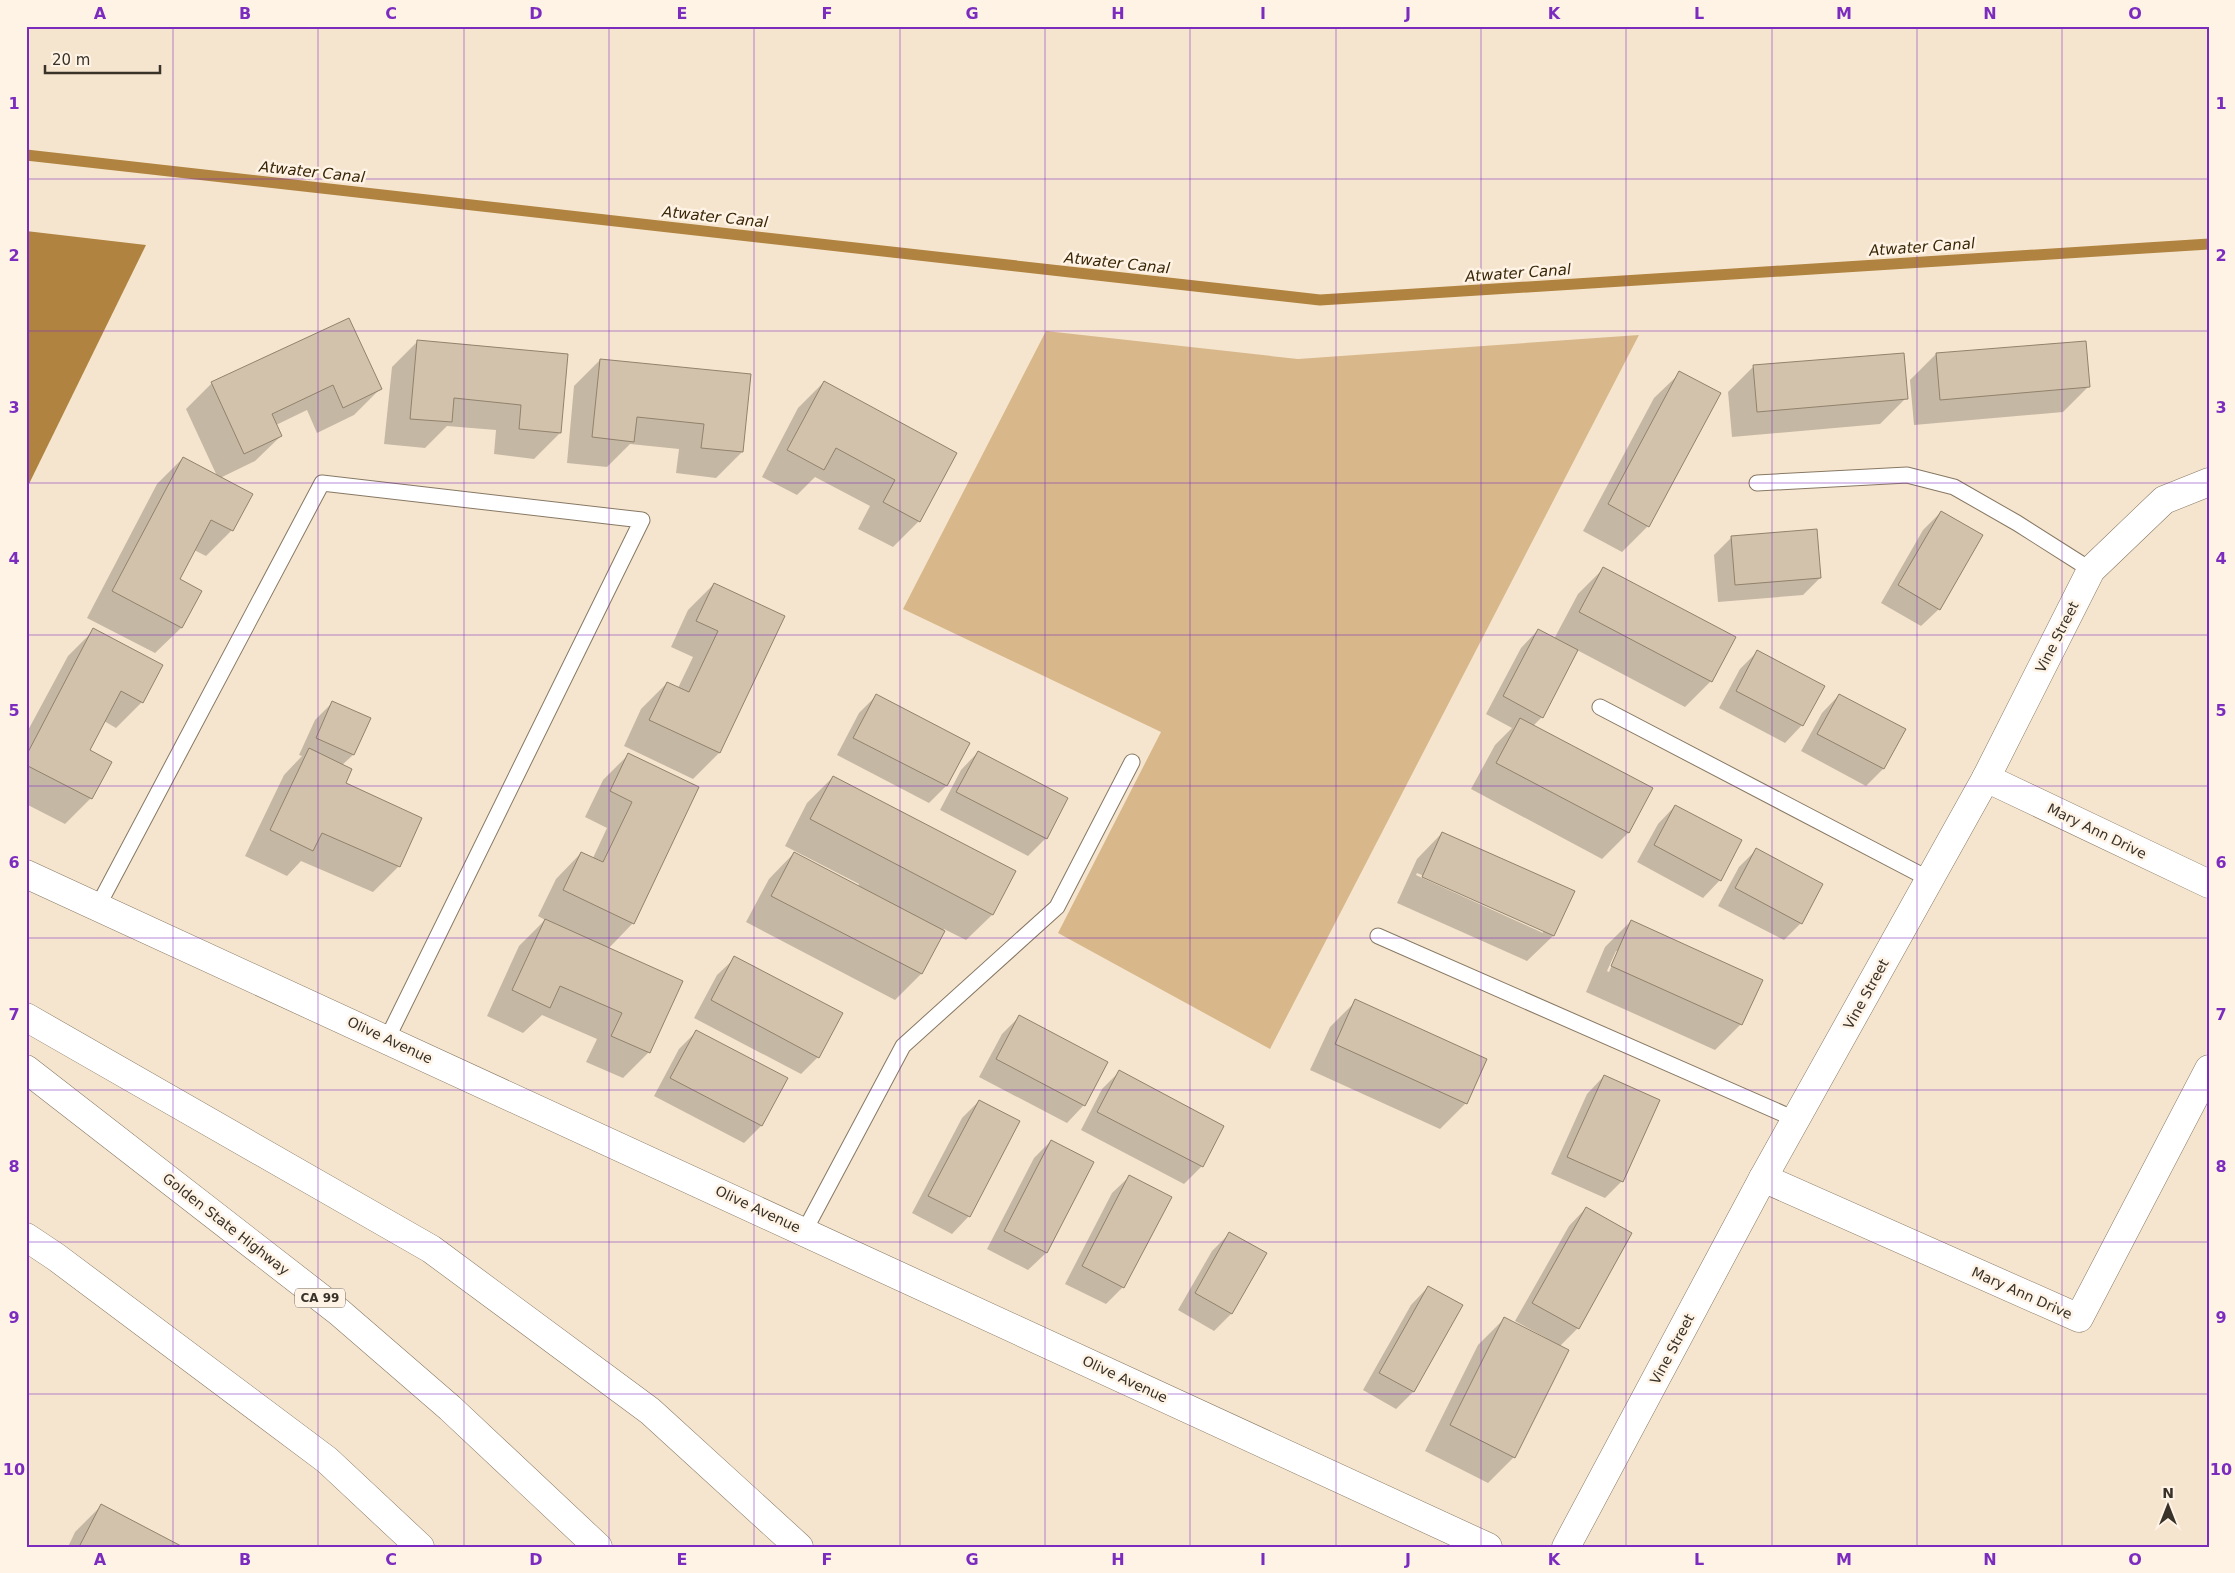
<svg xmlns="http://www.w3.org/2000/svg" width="2235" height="1573" font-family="'DejaVu Sans',sans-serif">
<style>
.green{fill:#d8b88b}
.water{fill:#b08440}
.shadow{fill:#0003;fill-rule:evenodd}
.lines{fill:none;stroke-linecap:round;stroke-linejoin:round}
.stream{stroke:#b08440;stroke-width:11}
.building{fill:#d2c2ab;stroke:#91826c}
.service-casing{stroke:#877863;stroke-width:17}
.minor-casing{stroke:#877863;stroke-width:29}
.secondary-casing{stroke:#877863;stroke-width:29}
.motorway-casing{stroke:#877863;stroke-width:29}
.service{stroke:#fff;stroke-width:15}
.minor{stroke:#fff;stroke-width:28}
.secondary{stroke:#fff;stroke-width:28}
.motorway{stroke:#fff;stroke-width:28}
.grid{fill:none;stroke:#7b2cbf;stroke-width:1;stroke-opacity:0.55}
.labels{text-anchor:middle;stroke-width:5;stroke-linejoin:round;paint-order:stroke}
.shield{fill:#fef3e5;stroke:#746c61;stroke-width:1}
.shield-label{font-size:12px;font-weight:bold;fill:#393229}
.street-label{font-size:14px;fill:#393229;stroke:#fef3e5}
.water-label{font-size:15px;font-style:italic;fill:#392607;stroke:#fef3e5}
.neatline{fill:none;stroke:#7b2cbf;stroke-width:2}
.grid-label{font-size:16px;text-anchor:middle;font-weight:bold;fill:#7b2cbf}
</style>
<rect width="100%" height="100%" fill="#f6e5ce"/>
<!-- green -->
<path class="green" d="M1046,331L1298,359L1639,335L1270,1049L1058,933L1161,732L903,609Z"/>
<!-- water -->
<path class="water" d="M26,231L146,245L26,490Z"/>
<!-- shadow -->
<g class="shadow">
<path d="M348,320L380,389L354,415L317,433L307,410L276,425L281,436L255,461L220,478L232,530L206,556L194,550L178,580L200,591L181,628L155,653L87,618L157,484L183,458L217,476L186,409L212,383Z"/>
<path d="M418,341L567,356L560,433L534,459L494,454L496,430L447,426L425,448L384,444L392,367Z"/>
<path d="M2085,342L2089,386L2063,412L1914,425L1910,380L1936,354Z"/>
<path d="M600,360L750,375L742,452L716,478L676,473L679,449L630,444L607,467L567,463L574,386Z"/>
<path d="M1754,366L1906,398L1880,424L1732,437L1728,392Z"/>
<path d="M1680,373L1648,526L1622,552L1583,531L1654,398Z"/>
<path d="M824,382L956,453L919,521L893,547L858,529L870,506L815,477L797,495L762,477L798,408Z"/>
<path d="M1941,512L1939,609L1921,626L1881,603L1923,530Z"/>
<path d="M1732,537L1820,578L1803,595L1718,602L1714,555Z"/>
<path d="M1604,568L1711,681L1685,707L1577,650L1542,717L1533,726L1651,789L1628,833L1602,859L1471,789L1495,745L1512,728L1486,714L1521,648L1538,630L1554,639L1578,594Z"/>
<path d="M714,584L783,617L719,753L693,779L624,746L641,709L667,683L678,688L693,657L671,647L688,610Z"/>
<path d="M94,630L142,702L116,728L104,721L89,751L91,798L65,824L26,804V734L68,656Z"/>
<path d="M1757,652L1802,725L1785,743L1719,708L1740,669Z"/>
<path d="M1839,695L1883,769L1866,786L1801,751L1822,713Z"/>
<path d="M876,696L968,744L946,786L929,803L837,755L859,713Z"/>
<path d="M332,703L369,719L353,755L342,765L344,784L421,819L399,866L373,892L301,861L287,876L245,856L284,775L302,756L299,755L315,720Z"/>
<path d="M978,752L1066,798L1046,838L1028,856L940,810L961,770Z"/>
<path d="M629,754L698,788L633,923L608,949L681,982L649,1052L623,1078L586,1062L597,1039L542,1015L523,1033L487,1016L519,946L545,920L538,916L556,879L581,853L593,858L607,828L585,817L603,780Z"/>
<path d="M833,777L1014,871L992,915L966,940L944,929L921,974L895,1000L746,922L769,879L794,853L858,887L859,884L785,846L807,803Z"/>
<path d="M1675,806L1720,880L1703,898L1637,862L1658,824Z"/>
<path d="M1442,833L1573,891L1553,936L1527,961L1397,903L1417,859ZM1417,873L1543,930V933L1416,875Z"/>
<path d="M1756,850L1801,923L1784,940L1718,906L1739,867Z"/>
<path d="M1631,921L1741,1024L1715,1050L1586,992L1605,947ZM1616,951H1618L1609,972L1607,971Z"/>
<path d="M735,958L818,1057L801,1074L694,1018L717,975Z"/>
<path d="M1356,1001L1466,1103L1440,1129L1310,1070L1330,1027Z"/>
<path d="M1019,1017L1084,1105L1067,1123L979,1077L1002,1034Z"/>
<path d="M696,1032L761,1126L744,1143L654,1096L679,1049Z"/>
<path d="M1119,1072L1202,1166L1184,1184L1081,1130L1102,1089Z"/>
<path d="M1604,1076L1622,1181L1605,1198L1551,1174L1587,1094Z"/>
<path d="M979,1101L969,1216L952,1234L912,1213L962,1118Z"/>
<path d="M1051,1141L1093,1163L1046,1253L1028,1270L987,1249L1034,1158Z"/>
<path d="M1130,1176L1123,1287L1106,1304L1065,1284L1112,1193Z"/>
<path d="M1586,1208L1578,1328L1559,1347L1514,1457L1488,1483L1425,1451L1478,1345L1504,1319L1545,1340L1546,1338L1515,1321L1569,1226Z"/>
<path d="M1229,1234L1231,1314L1214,1331L1178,1310L1212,1251Z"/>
<path d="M1428,1287L1461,1306L1413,1392L1396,1409L1363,1390L1411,1305Z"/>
<path d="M101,1506L181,1547H68L75,1532Z"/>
</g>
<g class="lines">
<!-- stream -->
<path class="stream" d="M26,155L1320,300L2209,244"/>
</g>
<!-- building -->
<g class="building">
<path d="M349,318L382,389L343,408L333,385L272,414L282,436L244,454L211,382Z"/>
<path d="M417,340L568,354L561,433L519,429L521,405L454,398L452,422L410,419Z"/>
<path d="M2086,341L2090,387L1940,400L1936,353Z"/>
<path d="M1904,353L1908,399L1757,412L1753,365Z"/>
<path d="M600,359L751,374L743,452L701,448L704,424L637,417L634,442L592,437Z"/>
<path d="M1679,371L1721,393L1649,527L1608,504Z"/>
<path d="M824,381L957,453L920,522L883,502L895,480L836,448L824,470L787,450Z"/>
<path d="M183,457L253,494L233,531L211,520L180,579L202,591L182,628L112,591Z"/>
<path d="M1941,511L1983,535L1940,610L1898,585Z"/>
<path d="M1817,529L1821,578L1735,585L1731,536Z"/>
<path d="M1603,567L1736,637L1712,682L1579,612Z"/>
<path d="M714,583L785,616L720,753L649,720L667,682L689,692L718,631L696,621Z"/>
<path d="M93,628L163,665L143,703L121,691L90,750L112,762L92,799L26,765V756Z"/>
<path d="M1538,629L1578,650L1543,718L1503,696Z"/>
<path d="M1757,650L1825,686L1803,726L1736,691Z"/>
<path d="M876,694L970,743L947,786L853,738Z"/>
<path d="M1839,694L1906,729L1884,769L1817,734Z"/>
<path d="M332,701L371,718L354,755L316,738Z"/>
<path d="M1520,718L1653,788L1629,833L1496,763Z"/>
<path d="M309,748L352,769L346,783L422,818L400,867L322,833L313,851L270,830Z"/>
<path d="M978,751L1068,798L1047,839L956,792Z"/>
<path d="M628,753L699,787L634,924L563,890L581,852L603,862L632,802L610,791Z"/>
<path d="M833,776L1016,871L993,915L810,819Z"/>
<path d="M1675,805L1742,840L1721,881L1654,845Z"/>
<path d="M1442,832L1575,891L1554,936L1422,877Z"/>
<path d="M1756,848L1823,884L1802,924L1735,888Z"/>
<path d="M794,852L945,931L922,974L771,896Z"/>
<path d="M545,919L683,981L650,1053L611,1036L622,1013L560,986L550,1008L512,990Z"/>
<path d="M1631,920L1763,980L1742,1025L1611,966Z"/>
<path d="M734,956L843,1013L819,1058L711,1000Z"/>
<path d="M1355,999L1487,1059L1467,1104L1335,1044Z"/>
<path d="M1019,1015L1108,1062L1085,1106L996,1059Z"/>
<path d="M696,1030L788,1078L762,1126L670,1078Z"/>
<path d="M1119,1070L1224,1126L1203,1167L1097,1112Z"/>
<path d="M1604,1075L1660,1100L1623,1182L1567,1157Z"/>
<path d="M979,1100L1020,1121L970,1217L928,1196Z"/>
<path d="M1051,1140L1094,1162L1047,1253L1004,1231Z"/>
<path d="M1129,1175L1172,1197L1124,1288L1082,1266Z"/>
<path d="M1586,1207L1632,1233L1579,1329L1532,1303Z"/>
<path d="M1229,1232L1267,1253L1232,1314L1195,1293Z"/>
<path d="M1428,1286L1463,1305L1414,1392L1379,1373Z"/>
<path d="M1504,1317L1569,1350L1515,1458L1450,1425Z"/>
<path d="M101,1504L183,1547H79Z"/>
</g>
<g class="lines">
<defs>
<g id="service">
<path d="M1757,483L1907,475L1954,487L2017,523L2091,570"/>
<path d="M1600,707L1929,879"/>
<path d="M98,906L322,483L642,520L387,1039"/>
<path d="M1378,936L1797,1120"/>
<path d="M805,1230L903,1046L1057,907L1132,762"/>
</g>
<g id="minor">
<path d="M1986,778L2209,884"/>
<path d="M1763,1178L2079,1318L2209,1069"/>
<path d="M1566,1547L1763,1178L1986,778L2091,570L2164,500L2209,482"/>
</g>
<path id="secondary" d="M26,874L1488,1547"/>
<g id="motorway">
<path d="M26,1017L431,1249L650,1411L799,1547"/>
<path d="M26,1069L339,1312L450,1408L598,1547"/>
<path d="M26,1237L56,1257L327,1460L420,1547"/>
</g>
</defs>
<!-- service casing -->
<use href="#service" class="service-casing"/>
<!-- minor casing -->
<use href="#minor" class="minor-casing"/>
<!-- secondary casing -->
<use href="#secondary" class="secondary-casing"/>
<!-- motorway casing -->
<use href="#motorway" class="motorway-casing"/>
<!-- service -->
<use href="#service" class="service"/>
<!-- minor -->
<use href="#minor" class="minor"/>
<!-- secondary -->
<use href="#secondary" class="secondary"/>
<!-- motorway -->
<use href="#motorway" class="motorway"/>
</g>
<!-- grid -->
<path class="grid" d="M173,26V1547M318,26V1547M464,26V1547M609,26V1547M754,26V1547M900,26V1547M1045,26V1547M1190,26V1547M1336,26V1547M1481,26V1547M1626,26V1547M1772,26V1547M1917,26V1547M2062,26V1547M26,179H2209M26,331H2209M26,483H2209M26,635H2209M26,786H2209M26,938H2209M26,1090H2209M26,1242H2209M26,1394H2209"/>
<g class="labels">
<!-- shield labels -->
<rect class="shield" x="295" y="1288.5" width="50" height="19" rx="4"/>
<g class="shield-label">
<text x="320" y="1302">CA 99</text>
</g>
<!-- street labels -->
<g class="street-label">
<text transform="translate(2057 637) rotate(-63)" y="5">Vine Street</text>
<text transform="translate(2097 831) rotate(26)" y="5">Mary Ann Drive</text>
<text transform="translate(1866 994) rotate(-61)" y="5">Vine Street</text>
<text transform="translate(390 1040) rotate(25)" y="5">Olive Avenue</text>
<text transform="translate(758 1209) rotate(25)" y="5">Olive Avenue</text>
<text transform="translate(226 1224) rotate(38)" y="5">Golden State Highway</text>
<text transform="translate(2022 1293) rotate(24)" y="5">Mary Ann Drive</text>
<text transform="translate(1672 1349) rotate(-62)" y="5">Vine Street</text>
<text transform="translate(1125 1379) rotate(25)" y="5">Olive Avenue</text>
</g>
<!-- water labels -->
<g class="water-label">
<text transform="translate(312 172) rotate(6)" y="5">Atwater Canal</text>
<text transform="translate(715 217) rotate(6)" y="5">Atwater Canal</text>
<text transform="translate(1922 247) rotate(-4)" y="5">Atwater Canal</text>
<text transform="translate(1117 263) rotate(6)" y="5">Atwater Canal</text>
<text transform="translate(1518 273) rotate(-4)" y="5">Atwater Canal</text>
</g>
</g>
<!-- border -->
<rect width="2235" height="1573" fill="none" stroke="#fef3e5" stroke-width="55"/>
<!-- north arrow -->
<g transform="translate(2168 1506)" stroke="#fef3e5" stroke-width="4" paint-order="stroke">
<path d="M0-4L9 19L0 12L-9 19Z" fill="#393229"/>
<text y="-8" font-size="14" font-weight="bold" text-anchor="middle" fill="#393229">N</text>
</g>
<!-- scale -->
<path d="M45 65v8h115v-8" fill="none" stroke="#393229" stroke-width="2.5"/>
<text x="52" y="65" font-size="15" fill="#393229" stroke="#fef3e5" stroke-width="4" paint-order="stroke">20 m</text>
<rect x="28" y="28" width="2180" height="1518" class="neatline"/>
<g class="grid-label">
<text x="100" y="19">A</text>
<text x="245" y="19">B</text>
<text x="391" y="19">C</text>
<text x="536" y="19">D</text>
<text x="682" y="19">E</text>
<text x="827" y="19">F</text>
<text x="972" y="19">G</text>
<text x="1118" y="19">H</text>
<text x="1263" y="19">I</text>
<text x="1408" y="19">J</text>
<text x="1554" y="19">K</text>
<text x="1699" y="19">L</text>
<text x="1844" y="19">M</text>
<text x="1990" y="19">N</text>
<text x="2135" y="19">O</text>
<text x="14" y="109">1</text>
<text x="2221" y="109">1</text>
<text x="14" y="261">2</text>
<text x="2221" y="261">2</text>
<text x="14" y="413">3</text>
<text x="2221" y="413">3</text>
<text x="14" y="564">4</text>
<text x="2221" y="564">4</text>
<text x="14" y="716">5</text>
<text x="2221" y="716">5</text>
<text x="14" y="868">6</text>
<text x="2221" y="868">6</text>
<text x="14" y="1020">7</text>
<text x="2221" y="1020">7</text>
<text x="14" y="1172">8</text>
<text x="2221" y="1172">8</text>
<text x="14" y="1323">9</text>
<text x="2221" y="1323">9</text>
<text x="14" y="1475">10</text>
<text x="2221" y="1475">10</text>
<text x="100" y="1565">A</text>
<text x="245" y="1565">B</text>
<text x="391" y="1565">C</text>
<text x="536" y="1565">D</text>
<text x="682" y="1565">E</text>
<text x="827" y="1565">F</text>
<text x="972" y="1565">G</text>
<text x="1118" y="1565">H</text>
<text x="1263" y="1565">I</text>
<text x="1408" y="1565">J</text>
<text x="1554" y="1565">K</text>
<text x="1699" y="1565">L</text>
<text x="1844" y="1565">M</text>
<text x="1990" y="1565">N</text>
<text x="2135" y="1565">O</text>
</g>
</svg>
